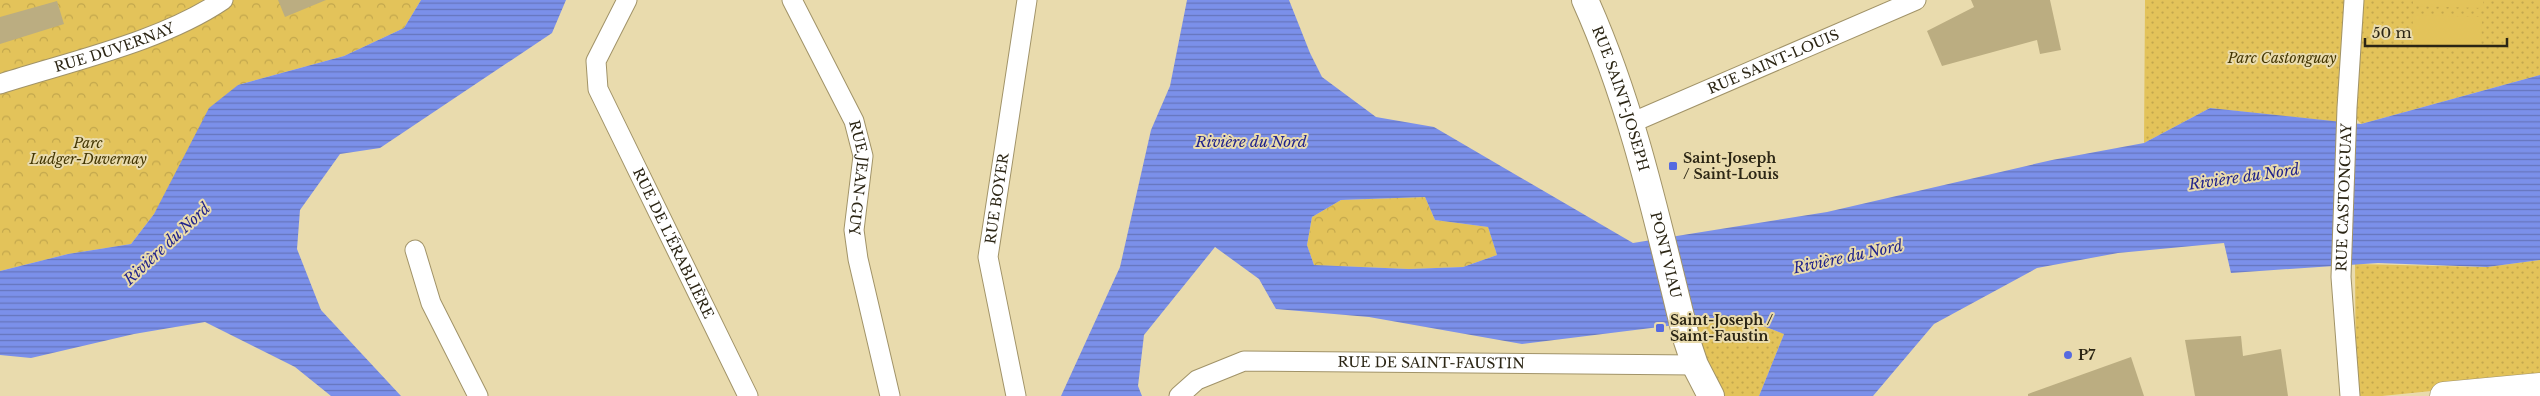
<svg xmlns="http://www.w3.org/2000/svg" width="2540" height="396" font-family="'Libre Baskerville',serif">
<style>
.green{fill:url(#green-dots)}
.forest{fill:url(#forest-crowns)}
.pitch{fill:#e3c35a}
.water{fill:url(#water-rules);fill-rule:evenodd}
.building{fill:#bbad81}
.lines{fill:none;stroke-linecap:round;stroke-linejoin:round}
.street-casing{stroke:#a19368;stroke-width:21}
.secondary-casing{stroke:#a19368;stroke-width:28}
.primary-casing{stroke:#a19368;stroke-width:29}
.street{stroke:#fff;stroke-width:19}
.secondary{stroke:#fff;stroke-width:26}
.primary{stroke:#fff;stroke-width:28}
.poi-dot{fill:#566ae0;stroke:#e9dbad;stroke-width:2}
.labels{text-anchor:middle;stroke-width:4;stroke-linejoin:round;paint-order:stroke}
.street-label{font-size:14px;fill:#2c2615;stroke:#e9dbad}
.park-label{font-size:14px;font-style:italic;fill:#433603;stroke:#e9dbad}
.poi-label{font-size:14px;font-weight:bold;fill:#2c2615;stroke:#e9dbad;text-anchor:start}
.water-label{font-size:15px;font-style:italic;fill:#21248b;stroke:#e9dbad}
</style>
<defs>
<pattern id="green-dots" width="8" height="8" patternUnits="userSpaceOnUse" patternTransform="scale(1.25)"><rect width="8" height="8" fill="#e3c35a"/><path d="M2 2h.1M6 6h.1" fill="none" stroke="#c3a74d" stroke-width="1.8" stroke-linecap="round"/></pattern>
<pattern id="forest-crowns" width="20" height="18" patternUnits="userSpaceOnUse" patternTransform="scale(1.25)"><rect width="20" height="18" fill="#e3c35a"/><path d="M2 6a3 3 0 1 1 6 0M12 15a3 3 0 1 1 6 0" fill="none" stroke="#c3a74d"/></pattern>
<pattern id="water-rules" width="6" height="5" patternUnits="userSpaceOnUse" patternTransform="scale(1.25)"><rect width="6" height="5" fill="#7b90ea"/><path d="M0 2.5h6" fill="none" stroke="#6575bc"/></pattern>
</defs>
<rect width="100%" height="100%" fill="#e9dbad"/>
<!-- green -->
<g class="green">
<path d="M2145,0H2350L2339,122L2210,108L2144,143Z"/>
<path d="M2357,0H2540V75L2361,124L2347,108Z"/>
<path d="M2540,260V380L2382,396H2356L2355,264L2487,267Z"/>
<path d="M1740,317L1784,334L1759,396H1714L1689,323Z"/>
</g>
<!-- forest -->
<g class="forest">
<path d="M0,0H421L404,28L344,56L238,85L154,214L131,244L68,254L0,271Z"/>
<path d="M1425,197L1435,220L1488,227L1497,255L1463,267L1409,269L1314,265L1307,245L1312,217L1341,200Z"/>
</g>
<!-- pitch -->
<g class="pitch">
<path d="M2413,0H2483V8L2413,6Z"/>
<path d="M2413,15L2482,17L2481,49L2412,47Z"/>
</g>
<!-- water -->
<g class="water">
<path d="M421,0H566L552,33L380,148L340,154L300,210L297,249L321,310L401,396H331L295,367L205,322L134,334L31,358L0,355V271L68,254L131,244L154,214L209,108L238,85L344,56L404,28Z"/>
<path d="M1187,0H1289L1310,53L1322,77L1376,117L1434,127L1633,243L1827,212L2052,160L2144,143L2210,108L2361,124L2540,75V260L2487,267L2378,263L2231,273L2224,243L2118,253L2037,268L1934,324L1873,396H1759L1784,334L1740,317L1522,344L1369,317L1276,309L1259,279L1215,247L1144,335L1138,386L1142,396H1061L1120,267L1151,130L1170,86ZM1425,197L1435,220L1488,227L1497,255L1463,267L1409,269L1314,265L1307,245L1312,217L1341,200Z"/>
</g>
<!-- building -->
<g class="building">
<path d="M278,0H326L285,17Z"/>
<path d="M1971,0H2050L2061,50L2040,54L2037,40L1942,66L1927,31L1974,7Z"/>
<path d="M57,1L64,24L0,44V17Z"/>
<path d="M2241,336L2243,356L2281,349L2288,396H2195L2185,340Z"/>
<path d="M2131,357L2144,396H2028V394Z"/>
</g>
<g class="lines">
<defs>
<g id="street">
<path id="s1" d="M627,0L596,61L598,89L748,396"/>
<path id="s2" d="M792,0L854,121L863,156L854,230L858,259L890,396"/>
<path id="s3" d="M0,84C71,61 161,42 223,0"/>
<path id="s4" d="M1631,123L1916,0"/>
<path d="M415,250L431,303L478,396"/>
<path id="s5" d="M1016,396L988,257L1027,0"/>
<path id="s6" d="M1179,396L1197,380L1244,361L1695,365"/>
<path id="s7" d="M2350,396L2341,277L2347,108L2354,0"/>
</g>
<g id="secondary">
<path id="s8" d="M1585,0C1634,109 1658,225 1687,341L1695,365L1711,396"/>
</g>
<path id="primary" d="M2444,396L2540,387"/>
</defs>
<!-- street casing -->
<use href="#street" class="street-casing"/>
<!-- secondary casing -->
<use href="#secondary" class="secondary-casing"/>
<!-- primary casing -->
<use href="#primary" class="primary-casing"/>
<!-- street -->
<use href="#street" class="street"/>
<!-- secondary -->
<use href="#secondary" class="secondary"/>
<!-- primary -->
<use href="#primary" class="primary"/>
</g>
<!-- markers -->
<g class="poi-dot">
<rect x="1668" y="161" width="10" height="10" rx="2.5"/>
<rect x="1655" y="323" width="10" height="10" rx="2.5"/>
<circle cx="2068" cy="355" r="5"/>
</g>
<g class="labels">
<!-- street labels -->
<g class="street-label">
<text dy="5" stroke="none"><textPath href="#s3" startOffset="120">RUE DUVERNAY</textPath></text>
<text dy="5" stroke="none"><textPath href="#s4" startOffset="155">RUE SAINT-LOUIS</textPath></text>
<text dy="5" stroke="none"><textPath href="#s8" startOffset="105">RUE SAINT-JOSEPH</textPath></text>
<text dy="5" stroke="none"><textPath href="#s2" startOffset="194">RUE JEAN-GUY</textPath></text>
<text dy="5" stroke="none"><textPath href="#s7" startOffset="199">RUE CASTONGUAY</textPath></text>
<text dy="5" stroke="none"><textPath href="#s5" startOffset="201">RUE BOYER</textPath></text>
<text dy="5" stroke="none"><textPath href="#s1" startOffset="268">RUE DE L'ÉRABLIÈRE</textPath></text>
<text dy="5" stroke="none"><textPath href="#s8" startOffset="268">PONT VIAU</textPath></text>
<text dy="5" stroke="none"><textPath href="#s6" startOffset="262">RUE DE SAINT-FAUSTIN</textPath></text>
</g>
<!-- park labels -->
<g class="park-label">
<text x="2282" y="63">Parc Castonguay</text>
<text x="88" y="148">Parc<tspan x="88" dy="16">Ludger-Duvernay</tspan></text>
</g>
<!-- poi labels -->
<g class="poi-label">
<text x="1683" y="163">Saint-Joseph<tspan x="1683" dy="16">/ Saint-Louis</tspan></text>
<text x="1670" y="325">Saint-Joseph /<tspan x="1670" dy="16">Saint-Faustin</tspan></text>
<text x="2078" y="360">P7</text>
</g>
<!-- water labels -->
<g class="water-label">
<text x="1251" y="147">Rivière du Nord</text>
<text transform="translate(2244 177) rotate(-8)" y="5">Rivière du Nord</text>
<text transform="translate(167 244) rotate(-43)" y="5">Rivière du Nord</text>
<text transform="translate(1848 257) rotate(-12)" y="5">Rivière du Nord</text>
</g>
</g>
<!-- scale -->
<path d="M2365 38v8h142v-8" fill="none" stroke="#2c2615" stroke-width="2.5"/>
<text x="2372" y="38" font-size="15" fill="#2c2615" stroke="#e9dbad" stroke-width="4" paint-order="stroke">50 m</text>
</svg>
